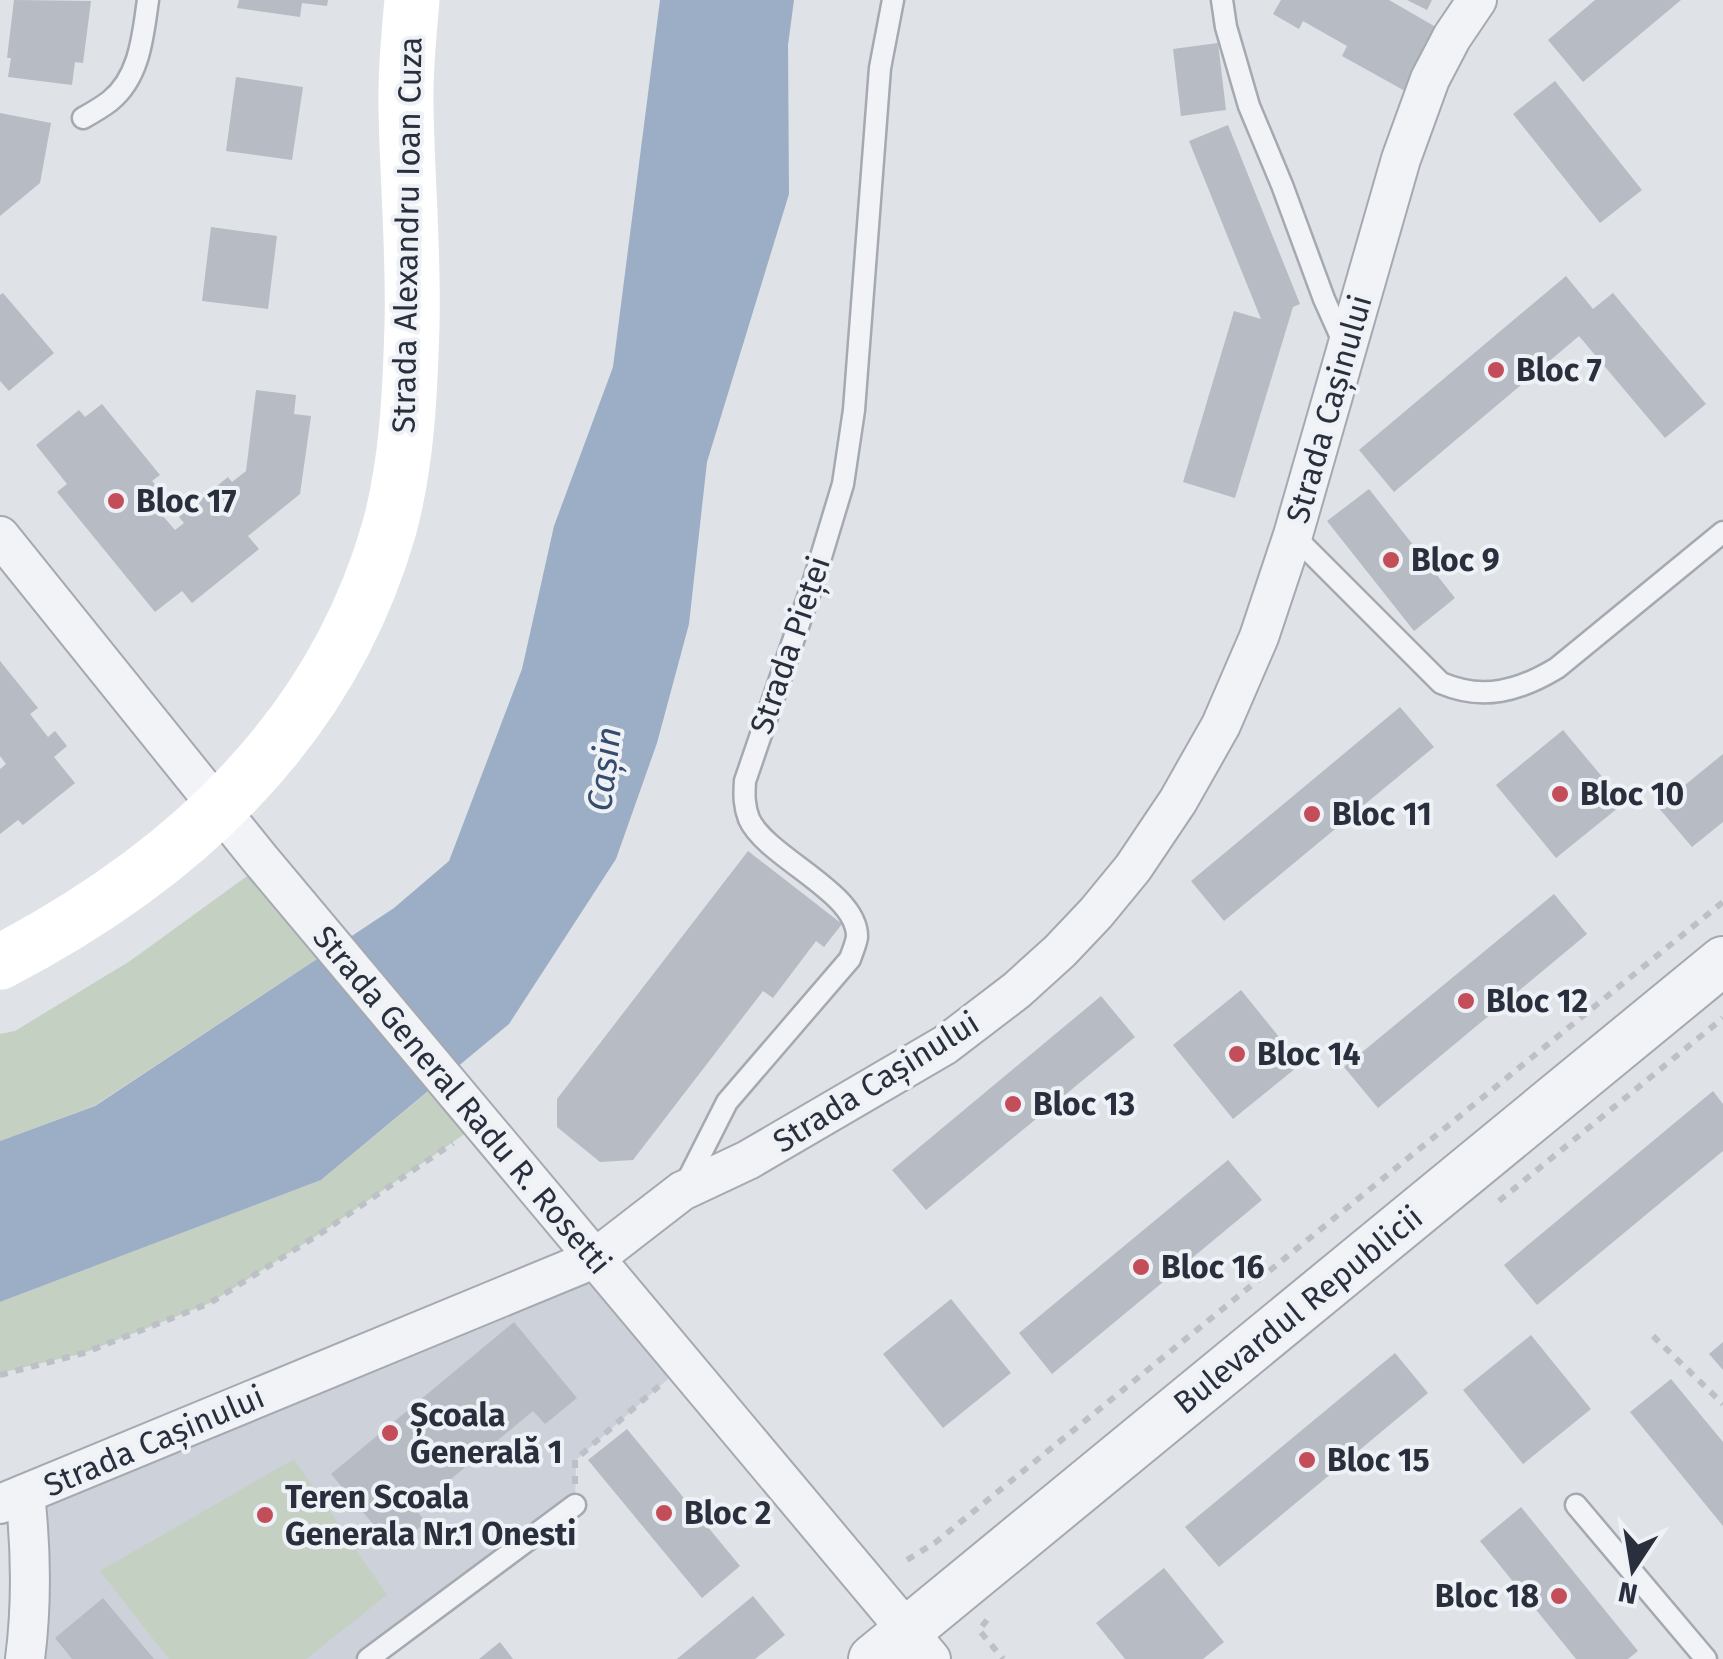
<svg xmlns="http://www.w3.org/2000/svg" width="1723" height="1659" font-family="'Fira Sans',sans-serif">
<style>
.built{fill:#cdd1d9}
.green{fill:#c4d0c1}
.water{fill:#9caec5}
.building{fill:#b7bbc3}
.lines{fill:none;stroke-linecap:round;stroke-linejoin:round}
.service-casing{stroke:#a5a9b1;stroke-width:25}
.minor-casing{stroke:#a5a9b1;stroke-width:42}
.tertiary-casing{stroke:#a5a9b1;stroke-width:52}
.path{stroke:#bdc0c6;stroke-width:6;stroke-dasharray:8 8;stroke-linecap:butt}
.service{stroke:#f1f3f6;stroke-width:20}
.minor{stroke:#f1f3f6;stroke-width:38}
.tertiary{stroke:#f1f3f6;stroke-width:48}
.secondary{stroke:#fff;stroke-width:55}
.poi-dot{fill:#c34d59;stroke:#eef1f5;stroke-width:4}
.labels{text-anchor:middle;stroke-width:8;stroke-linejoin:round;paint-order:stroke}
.street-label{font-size:32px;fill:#292f3d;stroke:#eef1f5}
.poi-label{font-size:32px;font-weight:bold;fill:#292f3d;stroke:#eef1f5;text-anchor:start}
.water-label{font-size:35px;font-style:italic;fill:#364c6d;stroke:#eef1f5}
</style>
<rect width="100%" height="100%" fill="#dfe2e7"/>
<!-- built -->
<path class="built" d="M593,1258L684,1365L576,1460L575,1505L368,1659H25V1494Z"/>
<!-- green -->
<g class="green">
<path d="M250,874L317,959L94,1106L0,1141V1034L15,1031L130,961Z"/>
<path d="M429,1091L466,1133L321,1233L210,1303L84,1353L0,1373V1302L321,1180Z"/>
<path d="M294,1459L387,1595L306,1659H169L100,1571Z"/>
</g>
<!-- water -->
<path class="water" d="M660,0H794L788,45L789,194L707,462L689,624L657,743L616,859L509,1024L321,1180L0,1302V1141L95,1106L394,908L449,861L522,669L554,526L613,367Z"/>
<!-- building -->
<g class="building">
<path d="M14,0L91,1L83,63L75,62L72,85L8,77L11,58H7Z"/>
<path d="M239,0H328L327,6L302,3L300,17L237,8Z"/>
<path d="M1281,0H1389L1441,30L1405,91L1342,56L1347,46L1303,21L1299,29L1273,14Z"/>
<path d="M1407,0H1432L1427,10Z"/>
<path d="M1595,0H1681L1583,82L1548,40Z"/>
<path d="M1218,43L1226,110L1181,116L1173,49Z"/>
<path d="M236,77L303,87L292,160L226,151Z"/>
<path d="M1555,81L1642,190L1600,223L1513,114Z"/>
<path d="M0,113L51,123L40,183L0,216Z"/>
<path d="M1228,125L1300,304L1293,307L1235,498L1183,482L1234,311L1261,319L1189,141Z"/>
<path d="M211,227L277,236L268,309L202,301Z"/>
<path d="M1566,276L1593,309L1613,293L1706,404L1665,438L1579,336L1394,492L1359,450Z"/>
<path d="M3,293L54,353L9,391L0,381V295Z"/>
<path d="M256,390L296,395L294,414L311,416L300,494L248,536L259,549L192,603L182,591L155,612L57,492L67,484L36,445L79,410L85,417L102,404L160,475L152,481L174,507L163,516L175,530L184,523L179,517L228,477L232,482L246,471Z"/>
<path d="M1369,489L1455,598L1414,631L1327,521Z"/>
<path d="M0,661L38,708L30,714L48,737L55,731L67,746L54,757L75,783L23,825L18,820L0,834V769L6,764L0,756Z"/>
<path d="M1400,707L1434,747L1224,921L1191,881Z"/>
<path d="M1563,730L1624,803L1556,858L1496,785Z"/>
<path d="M1723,754V822L1692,847L1658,807Z"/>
<path d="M748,851L842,924L824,947L816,941L773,998L763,991L633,1160L600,1162L557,1127V1099Z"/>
<path d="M1554,894L1587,934L1378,1108L1344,1067Z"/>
<path d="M1241,990L1301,1064L1233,1119L1173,1045Z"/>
<path d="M1101,996L1135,1037L926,1210L892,1170Z"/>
<path d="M1713,1091L1723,1104V1151L1537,1305L1504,1265Z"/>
<path d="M1228,1160L1262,1200L1052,1374L1019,1333Z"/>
<path d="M951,1299L1011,1373L943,1428L883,1354Z"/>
<path d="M514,1322L577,1398L545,1424L533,1411L415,1509L426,1522L394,1549L331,1474Z"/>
<path d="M1531,1335L1591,1409L1523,1464L1463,1390Z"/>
<path d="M1723,1342V1370L1709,1354Z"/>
<path d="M1395,1353L1428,1393L1219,1567L1185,1527Z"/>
<path d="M1671,1379L1723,1442V1526L1630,1412Z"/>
<path d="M627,1429L740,1566L702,1598L588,1460Z"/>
<path d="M1521,1507L1638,1651L1628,1659H1576L1480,1541Z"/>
<path d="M1164,1568L1224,1642L1203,1659H1125L1096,1623Z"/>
<path d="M753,1596L785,1635L755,1659H677Z"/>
<path d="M103,1598L154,1659H72L55,1638Z"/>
<path d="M500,1642L513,1659H479Z"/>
</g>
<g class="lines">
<defs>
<g id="service">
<path d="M1222,0L1226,27L1249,106L1282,185L1324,299L1345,346"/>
<path d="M83,118C92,113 101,108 110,101C140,77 143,35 148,0"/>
<path d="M1293,535L1441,683C1483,701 1519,691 1557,668L1723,532"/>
<path d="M685,1185L727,1102L850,959C852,953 856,944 857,937C858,892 767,858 749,819C744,806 744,795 745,781L814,580L843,484L854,410L880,68L893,0"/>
<path d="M1576,1505L1706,1659"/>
<path d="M368,1659L575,1505"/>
</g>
<g id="minor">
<path d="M0,536L260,859L931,1659"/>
<path d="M0,1504L594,1259L682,1191L748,1160L945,1045L1017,990L1060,951L1096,913L1133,868L1178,801L1221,725L1259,637L1293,535L1401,159L1430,79L1452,37L1477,0"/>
<path d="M25,1659C32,1605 31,1548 25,1494"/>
</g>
<path id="tertiary" d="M873,1659L1723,961"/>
</defs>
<!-- service casing -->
<use href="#service" class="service-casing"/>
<!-- minor casing -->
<use href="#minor" class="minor-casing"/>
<!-- tertiary casing -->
<use href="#tertiary" class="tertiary-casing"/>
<!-- path -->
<g class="path">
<path d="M1499,1201L1723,1018"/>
<path d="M1653,1336L1723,1404"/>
<path d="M0,1375L84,1353L210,1303L321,1233L453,1143"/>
<path d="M575,1484V1460L660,1385"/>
<path d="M907,1560L936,1542L1723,902"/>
<path d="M987,1620L979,1630L1003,1659"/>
</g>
<!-- service -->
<use href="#service" class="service"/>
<!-- minor -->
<use href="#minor" class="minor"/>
<!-- tertiary -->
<use href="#tertiary" class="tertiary"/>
<!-- secondary -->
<path class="secondary" d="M0,962C181,868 331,731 389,529C407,464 410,393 412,326C414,252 407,179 406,106C405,71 409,35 412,0"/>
</g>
<!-- markers -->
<g class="poi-dot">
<circle cx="1496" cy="370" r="10"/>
<circle cx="116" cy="501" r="10"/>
<circle cx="1391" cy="560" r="10"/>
<circle cx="1560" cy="794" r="10"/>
<circle cx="1312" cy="814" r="10"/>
<circle cx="1466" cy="1001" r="10"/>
<circle cx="1237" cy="1054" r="10"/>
<circle cx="1013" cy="1104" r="10"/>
<circle cx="1141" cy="1267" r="10"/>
<circle cx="390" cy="1433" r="10"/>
<circle cx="1307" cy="1460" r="10"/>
<circle cx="664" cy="1513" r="10"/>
<circle cx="265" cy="1515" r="10"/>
<circle cx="1559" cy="1596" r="10"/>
</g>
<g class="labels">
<!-- street labels -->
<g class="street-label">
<text transform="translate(407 235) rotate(-89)" y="11">Strada Alexandru Ioan Cuza</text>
<text transform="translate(1329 409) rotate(-74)" y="11">Strada Cașinului</text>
<text transform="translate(790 645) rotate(-71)" y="11">Strada Pieței</text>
<text transform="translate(876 1082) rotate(-32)" y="11">Strada Cașinului</text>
<text transform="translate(462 1100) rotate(50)" y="11">Strada General Radu R. Rosetti</text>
<text transform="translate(1298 1310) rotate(-39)" y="11">Bulevardul Republicii</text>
<text transform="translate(154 1441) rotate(-23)" y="11">Strada Cașinului</text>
</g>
<!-- poi labels -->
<g class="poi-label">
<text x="1516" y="381">Bloc 7</text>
<text x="136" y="512">Bloc 17</text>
<text x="1411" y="571">Bloc 9</text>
<text x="1580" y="805">Bloc 10</text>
<text x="1332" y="825">Bloc 11</text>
<text x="1486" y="1012">Bloc 12</text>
<text x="1257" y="1065">Bloc 14</text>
<text x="1033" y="1115">Bloc 13</text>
<text x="1161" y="1278">Bloc 16</text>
<text x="410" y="1426">Școala<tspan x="410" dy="37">Generală 1</tspan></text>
<text x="1327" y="1471">Bloc 15</text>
<text x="285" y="1508">Teren Scoala<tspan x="285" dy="37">Generala Nr.1 Onesti</tspan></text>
<text x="684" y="1524">Bloc 2</text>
<text x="1539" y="1607" text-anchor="end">Bloc 18</text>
</g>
<!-- water labels -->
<g class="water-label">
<text transform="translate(604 769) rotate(-83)" y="12">Cașin</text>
</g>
</g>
<!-- north arrow -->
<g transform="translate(1633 1569) rotate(192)" stroke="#eef1f5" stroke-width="8" paint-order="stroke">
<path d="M0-8L18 38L0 25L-18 38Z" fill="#292f3d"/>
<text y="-15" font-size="28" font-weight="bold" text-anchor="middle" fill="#292f3d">N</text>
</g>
</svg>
